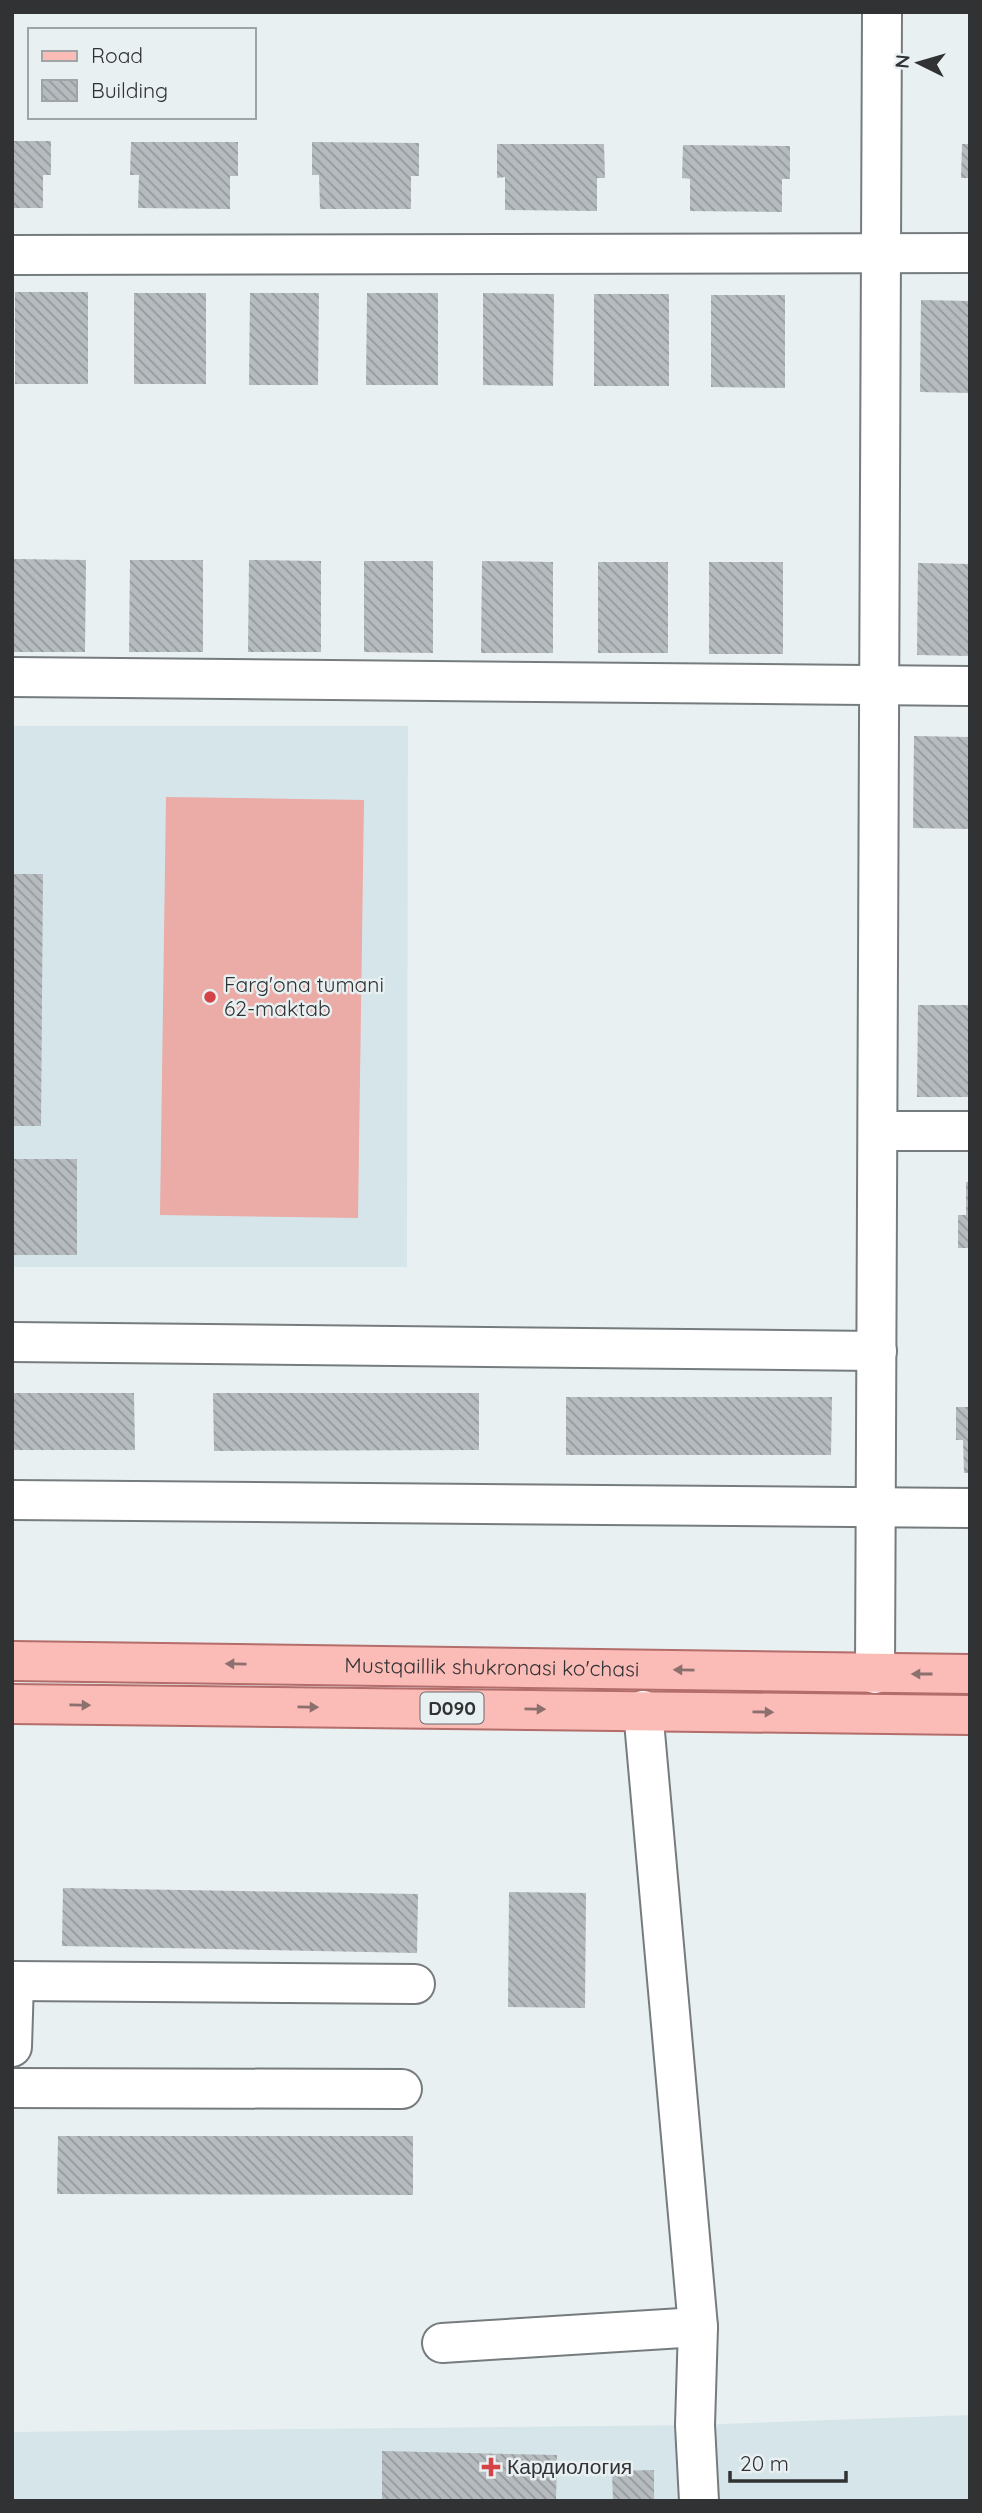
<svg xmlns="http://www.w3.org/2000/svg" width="982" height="2513" font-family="Quicksand,sans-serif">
<defs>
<pattern id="building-back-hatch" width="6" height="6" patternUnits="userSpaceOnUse" patternTransform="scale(1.75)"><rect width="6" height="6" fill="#b5bbbe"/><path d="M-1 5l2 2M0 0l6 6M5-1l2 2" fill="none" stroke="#94999b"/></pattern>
</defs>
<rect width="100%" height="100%" fill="#e9f0f2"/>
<g fill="#d5e5ea">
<polygon points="12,726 408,726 407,1267 12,1267"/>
<polygon points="970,2415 970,2501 12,2501 12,2432 695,2425"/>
</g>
<polygon fill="#ebaba6" points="166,797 364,800 358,1218 160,1215"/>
<g fill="url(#building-back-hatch)">
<polygon points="12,141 51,141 51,175 43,175 43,208 12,208"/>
<polygon points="131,142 238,142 238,176 230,176 230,209 138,208 139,175 130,175"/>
<polygon points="312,142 419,143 419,176 411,176 411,209 320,209 319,175 312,175"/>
<polygon points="497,144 604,144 605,178 597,178 597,211 505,210 505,177 497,178"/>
<polygon points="962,144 970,144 970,178 961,178"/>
<polygon points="683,145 790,146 790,179 782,179 782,212 690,211 690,179 682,178"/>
<rect x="15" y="292" width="73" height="92"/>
<rect x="134" y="293" width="72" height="91"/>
<polygon points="250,293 319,293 318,385 249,385"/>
<polygon points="367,293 438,293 438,385 366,385"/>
<polygon points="483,293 554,294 553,386 483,385"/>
<rect x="594" y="294" width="75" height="92"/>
<polygon points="711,295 785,295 785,388 711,387"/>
<polygon points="921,300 970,301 970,393 920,392"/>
<polygon points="14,559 86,560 85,652 13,652"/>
<polygon points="130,560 203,560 203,652 129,652"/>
<polygon points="249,560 321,561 321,652 248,652"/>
<polygon points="364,561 433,561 433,653 364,652"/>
<polygon points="482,561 553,562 553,653 481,653"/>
<rect x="598" y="562" width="70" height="91"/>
<rect x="709" y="562" width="74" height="92"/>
<polygon points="918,563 970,564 970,656 917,655"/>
<polygon points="914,736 970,737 970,829 913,828"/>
<polygon points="12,874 43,874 41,1126 12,1126"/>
<polygon points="918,1005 970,1005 970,1097 917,1097"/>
<rect x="12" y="1159" width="65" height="96"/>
<polygon points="966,1182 970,1182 970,1248 958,1248 958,1215 966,1215"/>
<polygon points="12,1393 134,1393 135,1450 12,1450"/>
<polygon points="213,1393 479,1393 479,1450 214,1451"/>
<polygon points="566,1397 832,1397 831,1455 566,1455"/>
<polygon points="956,1407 970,1407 970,1473 964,1473 963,1440 956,1440"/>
<polygon points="63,1888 418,1894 417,1953 62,1946"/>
<polygon points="509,1892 586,1893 585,2008 508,2007"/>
<polygon points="58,2136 413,2136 413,2195 57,2194"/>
<polygon points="382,2451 557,2455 556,2501 382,2501"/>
<polygon points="654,2470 654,2501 613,2501 612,2471"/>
</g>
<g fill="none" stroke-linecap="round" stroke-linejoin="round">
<g stroke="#767c7e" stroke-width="42">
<g id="minor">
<polyline points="12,255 970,253"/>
<polyline points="12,677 970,686"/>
<polyline points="878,1131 970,1131"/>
<polyline points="12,1342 877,1351"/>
<polyline points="12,1500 970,1508"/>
<polyline points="875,1674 882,12"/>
<polyline points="643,1710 698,2327 695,2425 699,2501"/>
<polyline points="12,1981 415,1984"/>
<polyline points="12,2047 14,1981"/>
<polyline points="12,2088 402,2089"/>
<polyline points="442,2343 698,2327"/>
</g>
</g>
<g stroke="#b36d6a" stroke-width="42">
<g id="major">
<path id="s1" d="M 12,1661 L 970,1674"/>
<polyline points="12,1704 970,1715"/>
</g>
</g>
<use href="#minor" stroke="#fff" stroke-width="38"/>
<use href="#major" stroke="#fbbbb7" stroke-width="38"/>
</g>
<defs><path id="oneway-solid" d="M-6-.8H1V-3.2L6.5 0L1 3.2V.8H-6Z" transform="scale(1.75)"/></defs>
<g fill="#8b706e">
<use href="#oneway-solid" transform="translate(236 1664) rotate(-179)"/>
<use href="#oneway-solid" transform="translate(684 1670) rotate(-179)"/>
<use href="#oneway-solid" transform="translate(922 1674) rotate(180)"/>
<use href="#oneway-solid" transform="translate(80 1705) rotate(1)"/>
<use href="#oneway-solid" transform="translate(308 1707) rotate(1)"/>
<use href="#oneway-solid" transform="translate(535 1709) rotate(1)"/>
<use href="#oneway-solid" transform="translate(763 1712) rotate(1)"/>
</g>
<g fill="#d44447" stroke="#e9f0f2" stroke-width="2.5">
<circle cx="210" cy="997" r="7"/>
<path d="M487.5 2456.5h7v7h7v7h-7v7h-7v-7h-7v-7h7z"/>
</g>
<g text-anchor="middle" stroke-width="5" stroke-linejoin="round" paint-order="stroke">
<rect fill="#e9f0f2" stroke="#686b6c" stroke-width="2" x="420.5" y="1692.5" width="63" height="31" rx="5"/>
<g font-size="19" font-weight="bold" fill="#303233">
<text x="452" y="1715">D090</text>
</g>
<g font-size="21" fill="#303233" stroke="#e9f0f2" text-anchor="start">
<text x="224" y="992">Farg'ona tumani<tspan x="224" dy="24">62-maktab</tspan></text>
<text x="507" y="2474">Кардиология</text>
</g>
<g font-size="21" fill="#303233" stroke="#e9f0f2">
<text dy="7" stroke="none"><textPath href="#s1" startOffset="480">Mustqaillik shukronasi ko'chasi</textPath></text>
</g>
</g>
<rect width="982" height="2513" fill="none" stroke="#303233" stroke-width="28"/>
<rect x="28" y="28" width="228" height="91" fill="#e9f0f2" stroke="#9fa4a6" stroke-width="2"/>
<rect x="42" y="51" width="35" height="10" fill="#fbbbb7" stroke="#9fa4a6" stroke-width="2"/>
<text x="91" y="63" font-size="21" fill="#303233">Road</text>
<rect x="42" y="80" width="35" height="21" fill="url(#building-back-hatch)" stroke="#9fa4a6" stroke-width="2"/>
<text x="91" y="98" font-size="21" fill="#303233">Building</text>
<g transform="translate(919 63) rotate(275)" stroke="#e9f0f2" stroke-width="5" paint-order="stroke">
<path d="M0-5L12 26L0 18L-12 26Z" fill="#303233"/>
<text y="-10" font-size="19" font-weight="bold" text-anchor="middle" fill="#303233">N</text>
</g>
<path d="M730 2471v10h116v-10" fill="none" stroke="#303233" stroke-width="3.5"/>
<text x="740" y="2471" font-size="21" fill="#303233" stroke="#e9f0f2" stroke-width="5" paint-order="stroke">20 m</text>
</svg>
